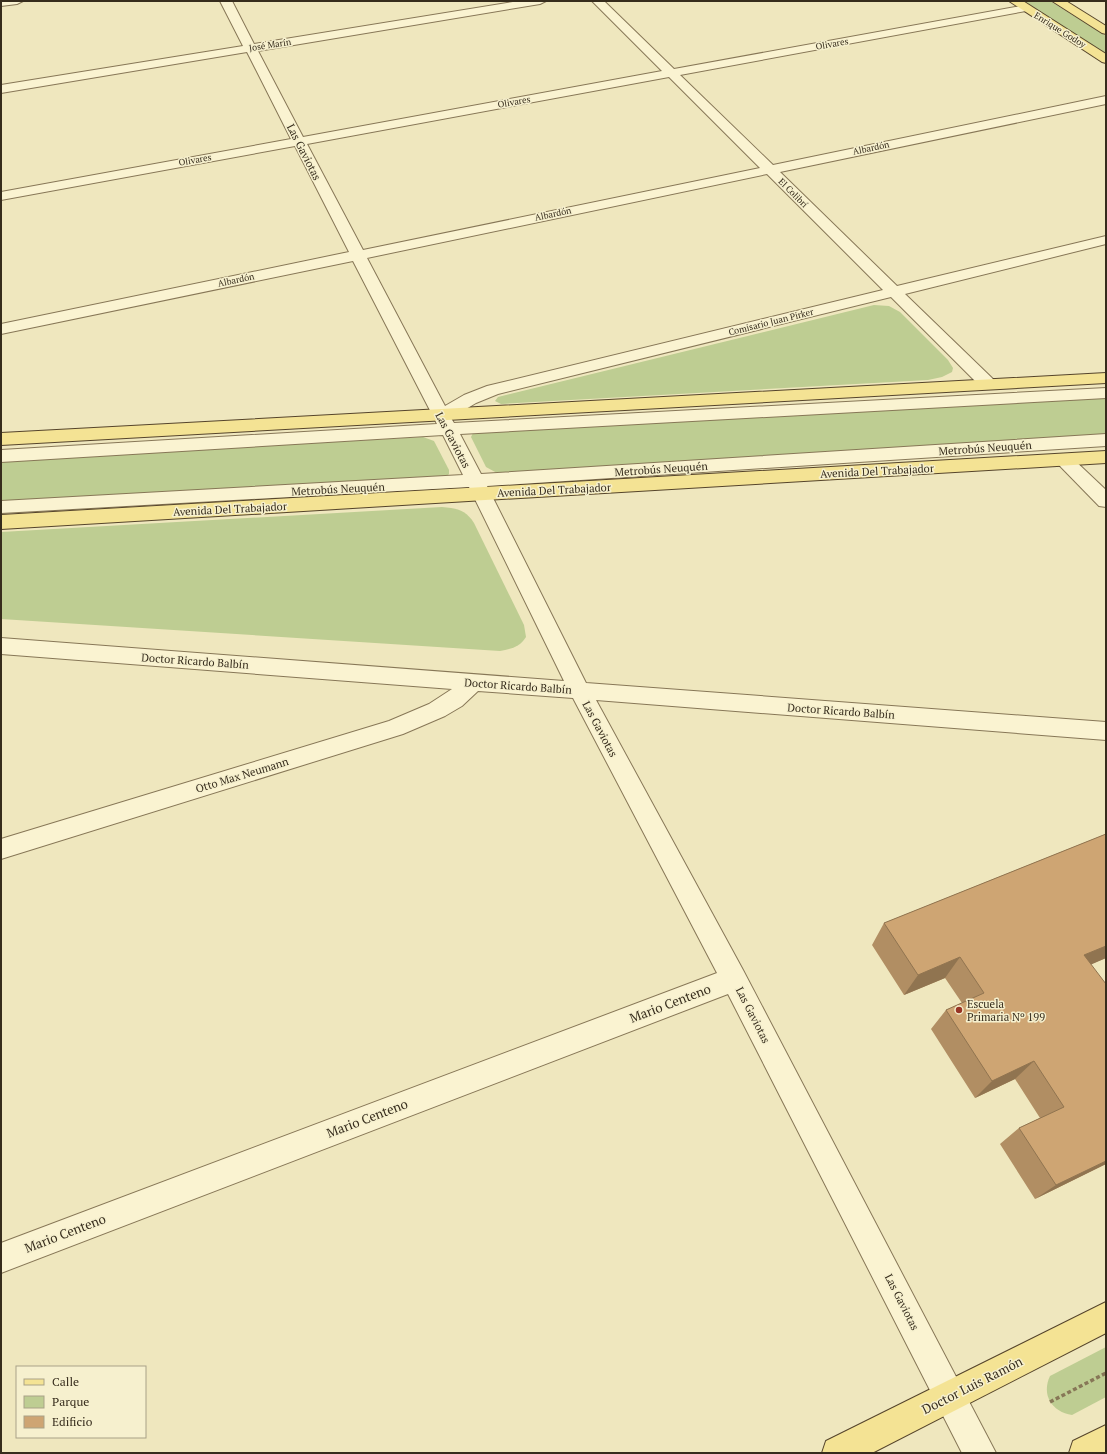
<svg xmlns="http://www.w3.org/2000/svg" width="1107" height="1454" font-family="'PT Serif',serif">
<rect width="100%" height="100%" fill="#efe7be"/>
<g fill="#becd92">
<polygon points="1023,1 1050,1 1106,36 1106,54"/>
<polygon points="874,305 889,306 900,312 948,360 953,368 952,372 942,377 928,380 501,404 495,401 498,397"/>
<polygon points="1106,397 1106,434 506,474 497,473 486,467 471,437 473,433"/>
<polygon points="423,437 434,441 449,470 449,474 447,476 1,502 1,461"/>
<path d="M 442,507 C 456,508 466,510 474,523 L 524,625 L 526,637 C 520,647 511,649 500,651 L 1,619 L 1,532 Z"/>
<path d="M 1106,1347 L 1106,1397 L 1072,1415 C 1052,1412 1041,1395 1050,1376 Z"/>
</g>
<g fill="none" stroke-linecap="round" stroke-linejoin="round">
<g stroke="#877757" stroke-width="2">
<g id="minor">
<polygon points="1,1 23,1 17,4 1,6"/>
<path d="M 220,1 L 232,1 L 254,44 L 519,1 L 546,1 L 540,4 L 258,51 L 303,137 L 662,71 L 592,1 L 604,1 L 674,69 L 1026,5 L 1030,6 L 1032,8 L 1030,10 L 1026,11 L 680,75 L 773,165 L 1106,96 L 1106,104 L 780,172 L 897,286 L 1106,236 L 1106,244 L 905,294 L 994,380 L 996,384 L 994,388 L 988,389 L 982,388 L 891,297 L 498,394 L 476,403 L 451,418 L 454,423 L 1106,388 L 1106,398 L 460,434 L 481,474 L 1106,434 L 1106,446 L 487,486 L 586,683 L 1106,722 L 1106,740 L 596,700 L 743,970 L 996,1453 L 962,1453 L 728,994 L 1,1273 L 1,1243 L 717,973 L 573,698 L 478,691 L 462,706 L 445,716 L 403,734 L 1,859 L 1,839 L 389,721 L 429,704 L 452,689 L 1,654 L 1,638 L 564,681 L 469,487 L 1,513 L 1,501 L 463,475 L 443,435 L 1,462 L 1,450 L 437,424 L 353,261 L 1,334 L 1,324 L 349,252 L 295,146 L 1,200 L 1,192 L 291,139 L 247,52 L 1,93 L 1,85 L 243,46 ZM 669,77 L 760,168 L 363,250 L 307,144 ZM 767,174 L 883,290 L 487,386 L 464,395 L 445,406 L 367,258 Z"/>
<polygon points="1064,454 1070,456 1106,490 1106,507 1099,506 1058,464 1055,460 1058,456"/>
</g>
</g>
<g stroke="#55442b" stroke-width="2">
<g id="major">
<polygon points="1009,1 1023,1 1106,54 1106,63 1102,62"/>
<polygon points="1052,1 1066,1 1106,26 1106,34 1102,33"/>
<polygon points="1106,373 1106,383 1,445 1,433"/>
<polygon points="1106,451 1106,463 1,529 1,515"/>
<polygon points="1106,1302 1106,1333 872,1453 822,1453 826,1441"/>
<polygon points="1106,1425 1106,1453 1069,1453 1073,1441"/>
</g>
</g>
<polyline stroke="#877757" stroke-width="3.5" stroke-dasharray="4 2.5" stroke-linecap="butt" points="1050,1402 1106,1373"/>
<use href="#minor" fill="#faf3d1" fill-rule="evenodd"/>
<use href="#major" fill="#f4e394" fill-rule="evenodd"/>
</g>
<polygon fill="#b18e63" points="1106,834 1106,958 1091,964 1106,1164 1035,1199 1000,1144 1019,1128 1040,1118 1015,1079 975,1098 931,1029 946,1010 962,1003 945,978 904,995 872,945 884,923"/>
<g fill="#907450">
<polygon points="1106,946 1106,958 1065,976 1084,955"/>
<polygon points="960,957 945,978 904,995 918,975"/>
<polygon points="1034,1061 1015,1079 975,1098 992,1081"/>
<polygon points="1106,1161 1106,1164 1035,1199 1056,1185"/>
</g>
<polygon fill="#cea573" stroke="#907450" points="1106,834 1106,946 1084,955 1106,984 1106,1161 1056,1185 1019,1128 1064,1107 1034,1061 992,1081 946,1010 984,993 960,957 918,975 884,923"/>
<circle fill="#983425" stroke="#f6f0ce" stroke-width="1.5" cx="959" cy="1010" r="4"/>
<g text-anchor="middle" stroke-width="3" stroke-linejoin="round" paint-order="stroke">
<g font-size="9" fill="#362c1c" stroke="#f6f0ce">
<text transform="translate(1060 30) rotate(32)" y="3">Enrique Godoy</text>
<text transform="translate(832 44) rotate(-10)" y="3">Olivares</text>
<text transform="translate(270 45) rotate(-9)" y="3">José Marín</text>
<text transform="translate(514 102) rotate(-10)" y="3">Olivares</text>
<text transform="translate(871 148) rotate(-12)" y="3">Albardón</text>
<text transform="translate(195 160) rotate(-10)" y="3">Olivares</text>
<text transform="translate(793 193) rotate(45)" y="3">El Colibrí</text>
<text transform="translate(553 214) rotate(-12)" y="3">Albardón</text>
<text transform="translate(236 280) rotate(-12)" y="3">Albardón</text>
<text transform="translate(771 322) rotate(-14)" y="3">Comisario Juan Pirker</text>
</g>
<g font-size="11" fill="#362c1c" stroke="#f6f0ce">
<text transform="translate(304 152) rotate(63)" y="4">Las Gaviotas</text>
<text transform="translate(453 440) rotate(62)" y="4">Las Gaviotas</text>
<text transform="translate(985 448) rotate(-4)" y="4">Metrobús Neuquén</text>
<text transform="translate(661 469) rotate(-4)" y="4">Metrobús Neuquén</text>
<text transform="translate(877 471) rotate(-3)" y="4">Avenida Del Trabajador</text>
<text transform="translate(338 489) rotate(-3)" y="4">Metrobús Neuquén</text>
<text transform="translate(554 490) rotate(-3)" y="4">Avenida Del Trabajador</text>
<text transform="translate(230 509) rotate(-3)" y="4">Avenida Del Trabajador</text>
<text transform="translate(195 661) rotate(4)" y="4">Doctor Ricardo Balbín</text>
<text transform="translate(518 686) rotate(4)" y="4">Doctor Ricardo Balbín</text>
<text transform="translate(841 711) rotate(4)" y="4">Doctor Ricardo Balbín</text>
<text transform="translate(600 729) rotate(62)" y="4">Las Gaviotas</text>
<text transform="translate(242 775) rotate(-17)" y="4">Otto Max Neumann</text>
<text transform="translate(753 1015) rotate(63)" y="4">Las Gaviotas</text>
<text transform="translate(902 1302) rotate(63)" y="4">Las Gaviotas</text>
</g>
<g font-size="11" fill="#362c1c" stroke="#f6f0ce" text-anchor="start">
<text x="967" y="1008">Escuela<tspan x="967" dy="13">Primaria Nº 199</tspan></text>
</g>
<g font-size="13" fill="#362c1c" stroke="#f6f0ce">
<text transform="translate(670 1003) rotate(-21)" y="5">Mario Centeno</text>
<text transform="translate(367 1118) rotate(-21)" y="5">Mario Centeno</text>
<text transform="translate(65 1233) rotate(-21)" y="5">Mario Centeno</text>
<text transform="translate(972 1385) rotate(-27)" y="5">Doctor Luis Ramón</text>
</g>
</g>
<rect width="1107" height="1454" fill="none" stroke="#362c1c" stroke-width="4"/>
<rect x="16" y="1366" width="130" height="72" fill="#f6f0ce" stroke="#a9a287"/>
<rect x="24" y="1379" width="20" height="6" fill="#f4e394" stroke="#a9a287"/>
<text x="52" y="1386" font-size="12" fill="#362c1c">Calle</text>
<rect x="24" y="1396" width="20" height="12" fill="#becd92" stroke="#a9a287"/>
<text x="52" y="1406" font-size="12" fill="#362c1c">Parque</text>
<rect x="24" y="1416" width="20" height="12" fill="#cea573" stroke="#a9a287"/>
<text x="52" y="1426" font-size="12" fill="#362c1c">Edificio</text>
</svg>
